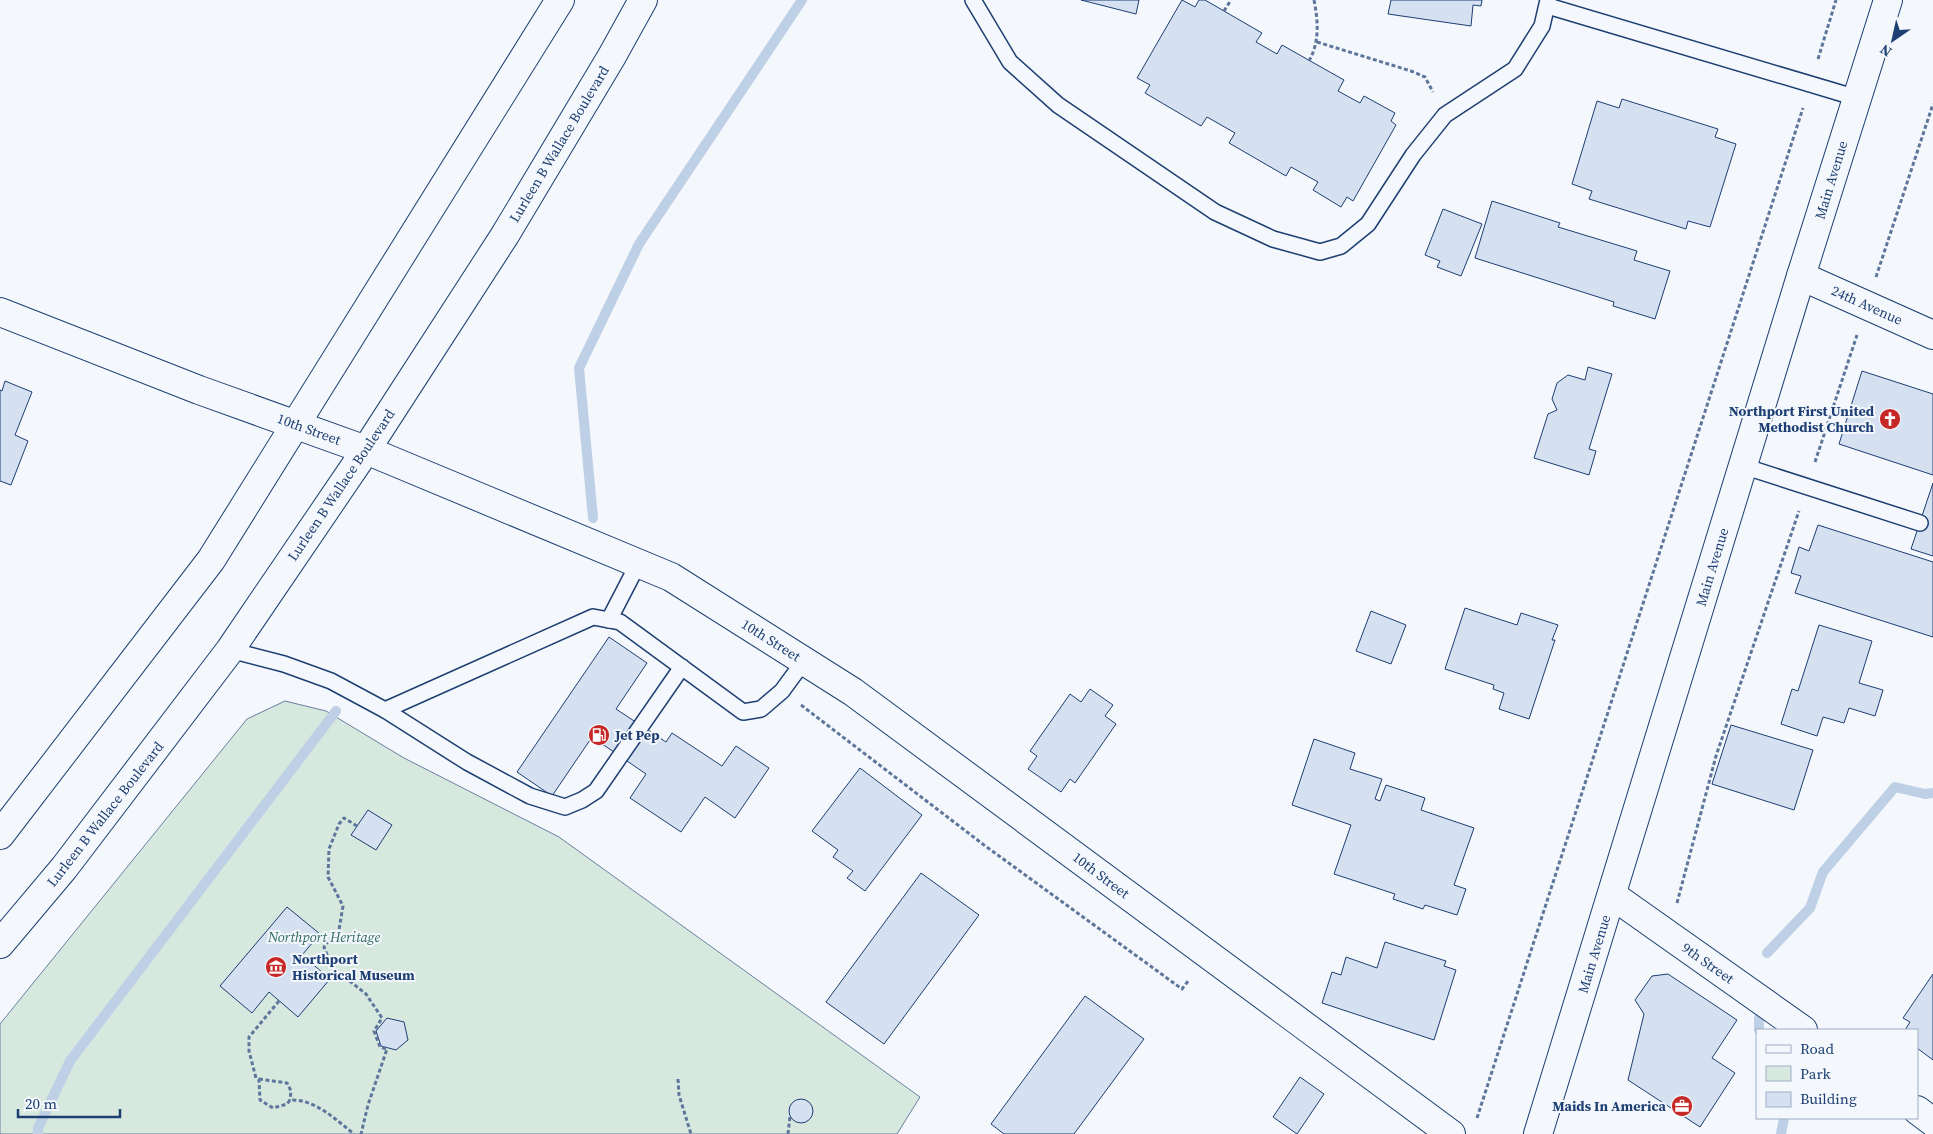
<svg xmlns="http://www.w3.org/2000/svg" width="1933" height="1134" font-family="'Source Serif 4',serif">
<rect width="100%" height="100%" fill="#f4f7fb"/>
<polygon fill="#d7e8df" stroke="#687fa3" points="285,701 326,711 404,758 559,837 920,1097 897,1134 0,1134 0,1024 247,719"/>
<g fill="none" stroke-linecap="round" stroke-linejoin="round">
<g stroke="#bed0e5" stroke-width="10">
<polyline points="593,518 579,368 639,244 802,0"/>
<polyline points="1767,953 1810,908 1823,872 1895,787 1925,794 1933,793"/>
<polyline points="1759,1018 1759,1030"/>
<polyline points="38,1134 38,1128 70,1061 336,711"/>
<polyline points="1781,1134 1784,1118"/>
</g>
</g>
<g fill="#d5e0f0" stroke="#1d3f73">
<polygon points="1081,0 1139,0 1136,14"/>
<polygon points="1182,0 1195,7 1199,0 1205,0 1262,33 1256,42 1277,54 1282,45 1344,80 1338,91 1360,103 1364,96 1395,113 1391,121 1396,125 1353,201 1347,197 1341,207 1313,190 1318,182 1291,167 1286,176 1229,143 1235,133 1207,117 1201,126 1145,93 1150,85 1137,78"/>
<polygon points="1391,0 1482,0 1481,6 1473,5 1471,26 1388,14"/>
<polygon points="1622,99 1718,129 1715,137 1736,144 1710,227 1688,221 1686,229 1589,199 1592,191 1572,184 1597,101 1619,108"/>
<polygon points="1492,201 1560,223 1558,227 1637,251 1634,260 1670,271 1655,319 1613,306 1614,302 1475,258"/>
<polygon points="1443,209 1482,224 1461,276 1437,267 1440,261 1425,255"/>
<polygon points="1588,367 1612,374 1589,449 1596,451 1589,475 1534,458 1548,414 1557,410 1552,399 1557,383 1568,375 1585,380"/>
<polygon points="1862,371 1933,394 1933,475 1839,444"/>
<polygon points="5,381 32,392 15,435 28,441 11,485 0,481 0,390 2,391"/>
<polygon points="1933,483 1933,556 1911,549"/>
<polygon points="1818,525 1933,562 1933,637 1795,593 1801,576 1791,573 1799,547 1809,551"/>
<polygon points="1465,608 1517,625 1521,613 1558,625 1552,640 1555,640 1529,719 1499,709 1504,693 1493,689 1494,685 1445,669"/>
<polygon points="1371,611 1406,625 1391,664 1356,651"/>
<polygon points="1819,625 1872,641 1859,683 1883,690 1875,716 1849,708 1844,723 1823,717 1817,736 1781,724 1792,689 1798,691"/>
<polygon points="609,637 647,663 616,709 666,742 672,733 722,766 736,746 769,768 735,818 705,797 681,832 630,798 646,774 592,737 552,796 517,772"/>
<polygon points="1090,689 1113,705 1105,716 1116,724 1075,783 1070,779 1061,792 1028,769 1037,756 1030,751 1070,694 1081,702"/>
<polygon points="1731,725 1813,750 1794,810 1712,784"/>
<polygon points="1314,739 1355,753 1350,769 1382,779 1375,799 1380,801 1386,785 1425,798 1421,810 1474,828 1454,885 1466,889 1457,915 1425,905 1423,909 1393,899 1395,894 1334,874 1351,825 1292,805"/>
<polygon points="860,768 922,815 865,891 847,878 853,871 833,857 838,850 812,831"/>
<polygon points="368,810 392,825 376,850 351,835"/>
<polygon points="921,873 979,915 884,1044 826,1002"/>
<polygon points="287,907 320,934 302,955 330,979 298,1017 269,992 252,1013 220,986"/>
<polygon points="1385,942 1446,961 1444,966 1456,970 1434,1040 1322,1003 1332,972 1341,975 1346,957 1377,968"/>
<polygon points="1668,974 1737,1020 1712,1058 1735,1073 1700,1127 1628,1080 1644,1014 1635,1000 1652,976"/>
<polygon points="1933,974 1933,1060 1917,1048 1917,1030 1905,1030 1910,1022 1903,1018"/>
<polygon points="1085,996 1144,1039 1074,1134 1004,1134 991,1124"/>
<polygon points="387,1018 404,1022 408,1040 396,1050 381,1046 376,1031"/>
<polygon points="1300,1077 1324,1094 1297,1134 1273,1117"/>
<circle cx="801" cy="1111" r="12"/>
</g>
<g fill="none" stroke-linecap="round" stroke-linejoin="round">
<g stroke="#1d3f73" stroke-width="18">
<g id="service">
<polyline points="973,0 1010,62 1058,105 1215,212 1273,239 1320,252 1341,246 1368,224 1413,155 1445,115 1515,69 1542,26 1548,0"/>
<polyline points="1548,6 1857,98"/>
<polyline points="1743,466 1920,523"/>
<polyline points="609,620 638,564"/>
<polyline points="230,650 284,664 331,681 385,710"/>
<polyline points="682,667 596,791 582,800 565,807 530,796 467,762 385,710 593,617 620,622 743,712 761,709 782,691 804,661"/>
</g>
</g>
<g stroke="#1d3f73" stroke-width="30">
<g id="minor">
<polyline points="1801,276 1933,335"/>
<polyline points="0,312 199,390 366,450 671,577 853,692 1451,1134"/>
<polyline points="1612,895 1803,1030"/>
<polyline points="1917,1110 1933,1122"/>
</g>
</g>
<g stroke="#1d3f73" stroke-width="30">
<polyline id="secondary" points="1538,1134 1801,276 1888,0"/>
</g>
<g stroke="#1d3f73" stroke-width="30">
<g id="trunk">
<polyline points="0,835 211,560 560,0"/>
<polyline points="0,944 64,868 230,650 366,450 505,235 612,56 643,0"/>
</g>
</g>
<g stroke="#5e769c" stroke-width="3" stroke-dasharray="4 2.5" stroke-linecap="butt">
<polyline points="1224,11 1231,0"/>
<polyline points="1317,42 1411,71 1425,77 1433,92"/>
<polyline points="1818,59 1836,0"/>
<path d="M 1309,61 C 1320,41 1318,21 1314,0"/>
<polyline points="1876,277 1933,104"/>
<polyline points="1815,462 1857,335"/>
<polyline points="801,705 984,845 1182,989 1189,980"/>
<polyline points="357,826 344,818 339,824 329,849 328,877 343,906 339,930 324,947 332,967 366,994 382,1018 374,1031 380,1047 387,1049 368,1105 361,1134"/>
<polyline points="1677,903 1716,756 1799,511"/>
<path d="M 279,1001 L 249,1037 L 249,1051 L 256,1078 L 259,1080 L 260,1100 L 273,1108 L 287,1104 L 290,1100 C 315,1099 335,1119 354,1134"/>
<polyline points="259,1079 287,1083 291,1091 290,1100"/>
<polyline points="678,1079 679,1095 691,1134"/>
<polyline points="1477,1118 1803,108"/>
<polyline points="788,1134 790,1116"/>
</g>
<use href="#service" stroke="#f4f7fb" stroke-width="15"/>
<use href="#minor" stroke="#f4f7fb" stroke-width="28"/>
<use href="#secondary" stroke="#f4f7fb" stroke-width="28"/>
<use href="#trunk" stroke="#f4f7fb" stroke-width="28"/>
</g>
<defs>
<g id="church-disc" transform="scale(1.125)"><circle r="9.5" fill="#c62828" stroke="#f4f7fb"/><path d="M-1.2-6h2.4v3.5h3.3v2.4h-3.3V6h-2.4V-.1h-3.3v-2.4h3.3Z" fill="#fff"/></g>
<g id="fuel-disc" transform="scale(1.125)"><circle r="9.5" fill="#c62828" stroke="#f4f7fb"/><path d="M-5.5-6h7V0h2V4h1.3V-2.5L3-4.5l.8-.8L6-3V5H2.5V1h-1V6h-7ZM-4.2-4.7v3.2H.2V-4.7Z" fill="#fff"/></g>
<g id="museum-disc" transform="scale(1.125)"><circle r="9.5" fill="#c62828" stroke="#f4f7fb"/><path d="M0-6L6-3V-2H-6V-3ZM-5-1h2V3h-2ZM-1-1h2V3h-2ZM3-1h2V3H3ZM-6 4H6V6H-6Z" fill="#fff"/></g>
<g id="office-disc" transform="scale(1.125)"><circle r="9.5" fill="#c62828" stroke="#f4f7fb"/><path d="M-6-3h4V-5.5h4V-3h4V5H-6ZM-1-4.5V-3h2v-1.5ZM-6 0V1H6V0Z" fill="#fff"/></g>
</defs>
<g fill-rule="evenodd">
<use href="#church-disc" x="1890" y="419"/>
<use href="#fuel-disc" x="599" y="735"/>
<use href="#museum-disc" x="276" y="967"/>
<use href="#office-disc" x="1682" y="1106"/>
</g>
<g text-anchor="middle" stroke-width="4" stroke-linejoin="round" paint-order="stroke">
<g font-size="14" fill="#1d3f73" stroke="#f4f7fb">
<text transform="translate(559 144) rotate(-59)" y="5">Lurleen B Wallace Boulevard</text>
<text transform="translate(1831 180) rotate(-73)" y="5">Main Avenue</text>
<text transform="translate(1867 305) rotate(24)" y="5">24th Avenue</text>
<text transform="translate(309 429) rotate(20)" y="5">10th Street</text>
<text transform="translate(341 485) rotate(-56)" y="5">Lurleen B Wallace Boulevard</text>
<text transform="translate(1712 567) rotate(-73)" y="5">Main Avenue</text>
<text transform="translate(771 640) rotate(32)" y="5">10th Street</text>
<text transform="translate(105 814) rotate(-52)" y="5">Lurleen B Wallace Boulevard</text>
<text transform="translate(1101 875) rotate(37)" y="5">10th Street</text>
<text transform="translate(1594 954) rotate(-73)" y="5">Main Avenue</text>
<text transform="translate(1708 963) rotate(35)" y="5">9th Street</text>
</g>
<g font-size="14" font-weight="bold" fill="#1d3f73" stroke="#f4f7fb" text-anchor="end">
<text x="1874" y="416">Northport First United<tspan x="1874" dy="16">Methodist Church</tspan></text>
<text x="615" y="740" text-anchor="start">Jet Pep</text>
<text x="292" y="964" text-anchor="start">Northport<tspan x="292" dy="16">Historical Museum</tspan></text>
<text x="1666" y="1111">Maids In America</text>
</g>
<g font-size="14" font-style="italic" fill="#2c6c60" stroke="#f4f7fb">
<text x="324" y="942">Northport Heritage</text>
</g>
</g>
<rect x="1756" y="1029" width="162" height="90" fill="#f4f7fb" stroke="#9eadc5"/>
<rect x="1766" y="1045" width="25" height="8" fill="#f4f7fb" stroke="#9eadc5"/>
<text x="1800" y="1054" font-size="15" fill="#1d3f73">Road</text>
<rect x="1766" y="1066" width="25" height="15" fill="#d7e8df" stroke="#9eadc5"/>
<text x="1800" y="1079" font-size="15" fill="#1d3f73">Park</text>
<rect x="1766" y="1092" width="25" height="15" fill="#d5e0f0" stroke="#9eadc5"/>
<text x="1800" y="1104" font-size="15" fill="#1d3f73">Building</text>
<g transform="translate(1893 40) rotate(214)" stroke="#f4f7fb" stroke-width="4" paint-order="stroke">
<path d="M0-4L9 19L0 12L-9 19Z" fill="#1d3f73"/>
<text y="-8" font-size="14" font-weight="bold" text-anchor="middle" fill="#1d3f73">N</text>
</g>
<path d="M18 1109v8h102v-8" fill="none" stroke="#1d3f73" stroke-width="2.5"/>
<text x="25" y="1109" font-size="15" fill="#1d3f73" stroke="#f4f7fb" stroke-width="4" paint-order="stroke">20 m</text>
</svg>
